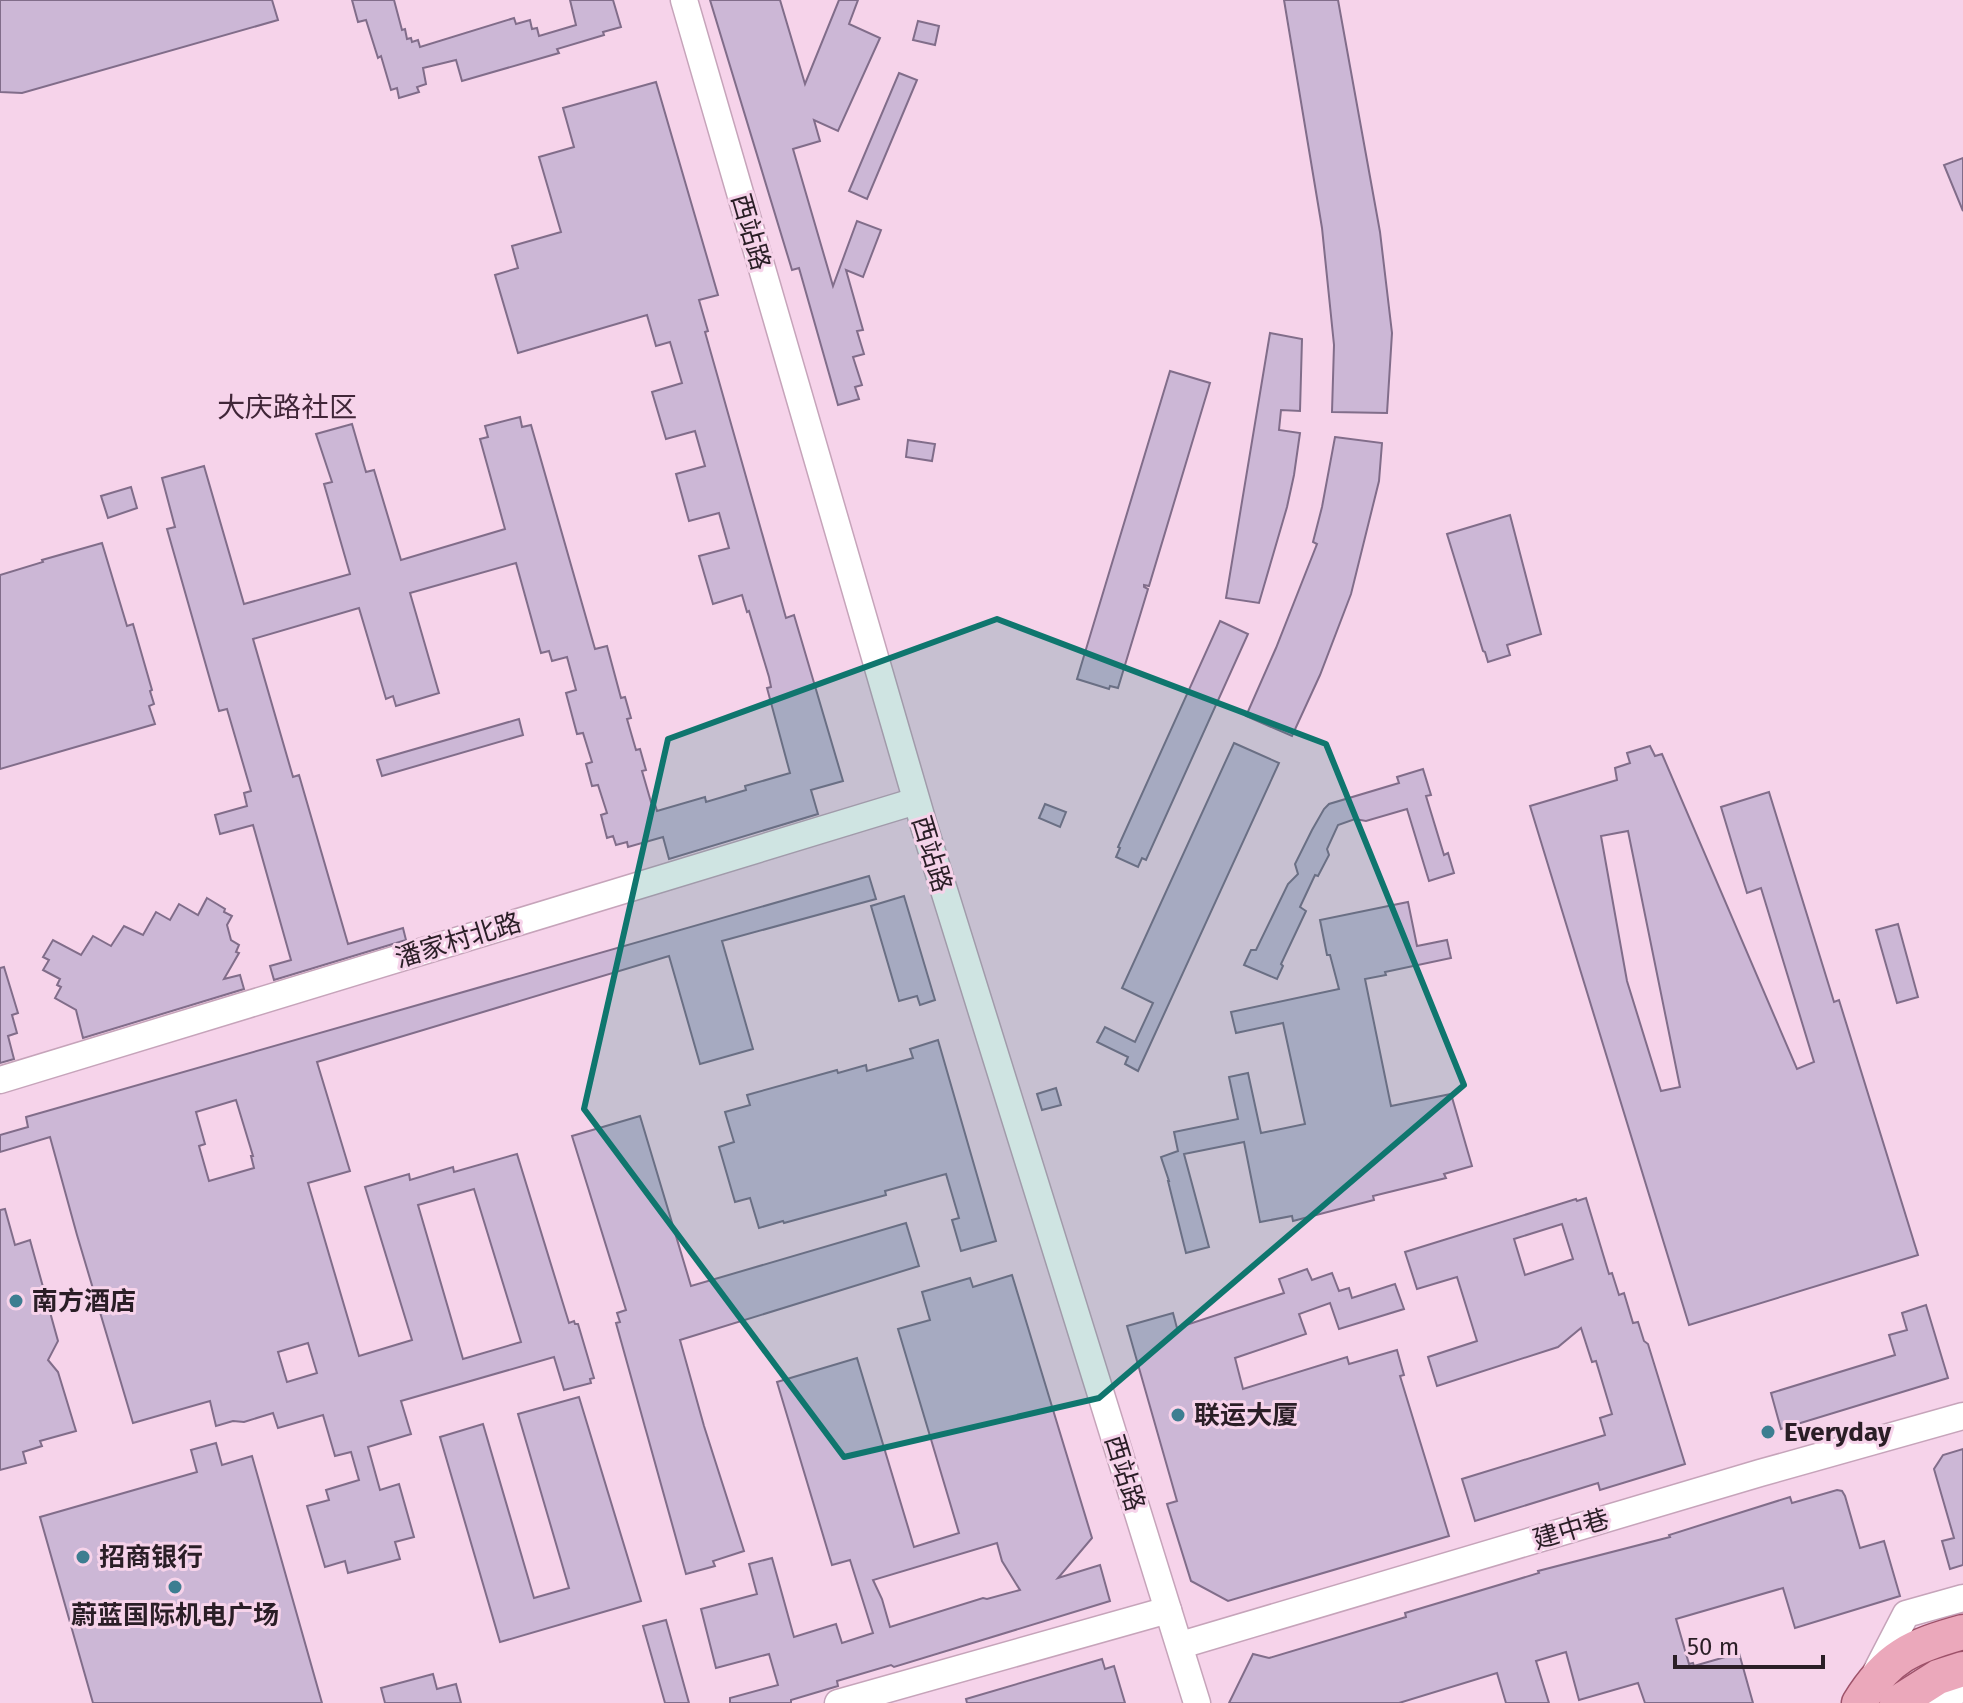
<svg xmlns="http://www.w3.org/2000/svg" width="1963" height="1703" font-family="'Fira Sans','Noto Sans SC',sans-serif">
<rect width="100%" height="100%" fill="#f6d3ea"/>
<g fill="#ccb7d6" stroke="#816d8a" stroke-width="2" fill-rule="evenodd">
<polygon points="0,0 272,0 278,20 22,93 0,92"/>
<polygon points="352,0 394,0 402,30 405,29 407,39 411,38 412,42 418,40 420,47 514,18 516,24 530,20 532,29 537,28 539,36 576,25 570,0 613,0 621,27 603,32 604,35 557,49 559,53 462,81 456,60 423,68 426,84 417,87 419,92 399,98 397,88 391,90 381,56 378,58 366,20 358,22"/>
<polygon points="710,0 780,0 805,84 839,0 858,0 849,24 880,38 838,131 814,120 820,141 793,149 833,286 857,221 881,230 863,277 846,270 863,330 857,331 864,354 853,357 862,385 855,387 859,399 838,405 799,268 792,270"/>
<polygon points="1284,0 1338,0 1380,232 1392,333 1387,413 1332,412 1334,345 1322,228"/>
<polygon points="918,21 939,26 935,45 913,40"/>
<polygon points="899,73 917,80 867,199 849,191"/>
<polygon points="656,82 718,295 699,300 708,331 705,332 786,618 794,615 843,781 811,790 818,814 669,859 663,837 628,847 627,842 616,845 613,836 607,838 601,815 607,813 598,785 592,786 586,764 592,762 583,733 577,734 566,693 576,690 567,657 552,661 549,651 541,653 516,563 410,593 439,693 396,706 393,696 386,699 359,608 253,639 293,777 299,775 348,944 403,928 406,940 274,980 270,966 291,960 253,825 220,834 215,815 247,806 244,793 251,791 227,709 219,711 167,529 175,527 162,478 204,466 244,604 350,574 324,484 332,482 316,434 352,424 366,472 374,470 401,560 505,529 480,439 488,437 485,426 520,417 522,427 531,425 595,649 607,646 621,698 625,697 631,718 627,719 636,750 640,749 646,770 642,771 651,802 654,801 657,811 705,797 706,802 746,790 745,786 790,773 767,688 771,687 769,677 749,611 747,612 742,595 713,604 699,556 729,548 719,513 689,521 676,474 705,466 695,431 666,439 652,392 682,383 670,342 656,346 647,315 518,353 495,275 518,268 512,246 561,232 539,157 574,147 563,108"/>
<polygon points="1963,158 1963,211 1944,165"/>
<polygon points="1270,333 1302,339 1300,411 1281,410 1279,430 1300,433 1294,475 1287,507 1259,603 1226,598"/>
<polygon points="1170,371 1210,383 1149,586 1144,585 1144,587 1148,589 1118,688 1110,686 1109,689 1077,679"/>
<polygon points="1335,437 1382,443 1379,481 1351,594 1320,675 1292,736 1246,716 1276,648 1317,544 1313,542 1322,507"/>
<polygon points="908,440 935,444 932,461 906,457"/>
<polygon points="131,487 137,508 108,518 101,496"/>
<polygon points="1510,515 1541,634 1507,645 1510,655 1488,662 1485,652 1483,651 1447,534"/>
<polygon points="102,543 127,626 133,624 152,690 150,691 154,704 149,706 155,724 0,769 0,575 43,562 42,560"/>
<polygon points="1220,621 1248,634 1146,860 1142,858 1138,867 1116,857 1120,848 1118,847"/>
<polygon points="519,719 523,735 382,776 377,760"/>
<polygon points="1234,743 1279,763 1138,1071 1125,1064 1128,1057 1097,1042 1105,1027 1135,1042 1153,1003 1122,988"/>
<path d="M 1650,746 L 1655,756 L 1662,754 L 1797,1069 L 1814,1062 L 1761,888 L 1747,893 L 1721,807 L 1769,792 L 1834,1002 L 1839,1000 L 1918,1255 L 1689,1325 L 1530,806 L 1617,780 L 1615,768 L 1630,763 L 1627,753 ZM 1628,831 L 1680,1087 L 1661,1091 L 1627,981 L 1601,836 Z"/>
<polygon points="1423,769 1431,795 1426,796 1444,855 1448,853 1454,873 1429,881 1407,809 1366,821 1355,819 1338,825 1327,849 1329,855 1318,876 1315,875 1300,907 1306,911 1281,964 1283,966 1277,979 1244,965 1251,950 1256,950 1288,884 1298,874 1295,864 1312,830 1324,809 1329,804 1399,783 1397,777"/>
<polygon points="1045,804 1066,812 1060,827 1039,818"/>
<path d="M 869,876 L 876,899 L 722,941 L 753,1049 L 700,1064 L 669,956 L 317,1062 L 350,1171 L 308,1183 L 359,1356 L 412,1340 L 365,1187 L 409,1174 L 410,1180 L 453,1167 L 454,1172 L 517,1154 L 569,1323 L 574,1321 L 575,1324 L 578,1324 L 594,1378 L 590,1379 L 591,1383 L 564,1390 L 554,1357 L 401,1401 L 411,1434 L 368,1447 L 380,1490 L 399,1484 L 414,1537 L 395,1542 L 400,1559 L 348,1573 L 345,1561 L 325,1567 L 307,1506 L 329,1500 L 326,1490 L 359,1480 L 351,1452 L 335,1456 L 323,1415 L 278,1428 L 273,1413 L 244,1422 L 233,1421 L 216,1426 L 210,1401 L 133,1423 L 77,1235 L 50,1137 L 0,1152 L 0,1135 L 28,1127 L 26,1117 ZM 236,1100 L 253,1156 L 251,1156 L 254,1168 L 209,1181 L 199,1146 L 205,1144 L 196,1112 ZM 474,1189 L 521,1342 L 463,1359 L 418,1205 ZM 308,1343 L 317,1373 L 287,1382 L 278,1352 Z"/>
<polygon points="904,896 935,1000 920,1005 917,996 899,1001 871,906"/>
<polygon points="207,898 225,909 224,912 232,916 227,925 231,940 239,945 236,952 239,953 224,979 240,975 244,989 83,1038 76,1010 55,998 61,987 57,985 60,979 43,970 49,960 43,957 53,940 81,955 93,936 111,946 124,926 143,935 156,912 170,920 179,904 198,915"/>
<polygon points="1408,902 1417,946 1447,940 1451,958 1385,972 1386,975 1365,979 1391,1106 1451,1094 1472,1166 1444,1174 1446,1178 1373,1196 1374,1200 1293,1221 1292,1216 1260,1222 1244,1142 1184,1154 1209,1247 1186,1253 1168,1181 1169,1181 1161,1157 1178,1151 1174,1132 1238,1119 1229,1077 1248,1073 1261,1133 1305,1124 1283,1023 1236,1033 1231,1012 1339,989 1330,955 1327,955 1320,920"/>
<polygon points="1898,924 1918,997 1897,1003 1876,930"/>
<polygon points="4,967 18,1013 12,1015 17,1033 8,1036 14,1059 0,1063 0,968"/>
<polygon points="938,1040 996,1241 961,1251 952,1220 959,1218 946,1174 885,1191 886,1195 784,1223 783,1221 759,1228 750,1198 735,1202 719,1147 734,1142 725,1112 750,1105 747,1095 837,1070 838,1073 866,1065 867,1071 913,1058 910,1049"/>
<polygon points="1056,1088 1061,1105 1042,1110 1037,1094"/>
<polygon points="640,1116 691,1286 906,1223 919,1266 680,1340 704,1426 744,1551 713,1561 715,1566 686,1574 616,1323 620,1322 617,1313 626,1310 572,1136"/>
<path d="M 1586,1198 L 1609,1274 L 1612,1273 L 1619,1295 L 1624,1293 L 1633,1323 L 1638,1322 L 1644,1341 L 1648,1344 L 1685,1464 L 1600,1490 L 1598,1483 L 1475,1521 L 1462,1479 L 1605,1435 L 1600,1418 L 1612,1414 L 1596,1361 L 1592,1362 L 1581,1328 L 1558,1347 L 1437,1386 L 1428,1357 L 1477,1341 L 1457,1277 L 1417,1289 L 1405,1252 L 1576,1199 L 1577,1201 ZM 1562,1224 L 1573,1259 L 1525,1275 L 1514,1239 Z"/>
<polygon points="5,1209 15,1245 30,1240 58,1341 48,1360 58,1372 76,1431 40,1441 42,1446 23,1452 26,1463 0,1470 0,1210"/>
<polygon points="1307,1269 1312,1280 1332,1273 1339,1291 1349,1288 1352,1298 1395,1284 1404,1309 1339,1329 1330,1303 1299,1314 1306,1334 1235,1358 1243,1389 1347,1357 1349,1364 1397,1350 1404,1375 1400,1376 1449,1536 1228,1601 1191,1581 1167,1504 1177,1501 1127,1326 1173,1313 1177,1328 1284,1293 1279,1279"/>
<path d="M 1012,1275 L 1092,1538 L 1058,1578 L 1100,1565 L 1110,1601 L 894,1667 L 891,1665 L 837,1681 L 838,1686 L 791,1700 L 791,1703 L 730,1703 L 730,1698 L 778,1685 L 769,1654 L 716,1668 L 701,1609 L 757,1594 L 749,1564 L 772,1558 L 794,1637 L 836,1624 L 842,1643 L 873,1633 L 850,1560 L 832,1565 L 777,1382 L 857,1358 L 914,1547 L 959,1533 L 898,1329 L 930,1320 L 922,1292 L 970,1278 L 973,1287 ZM 997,1543 L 1002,1561 L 1020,1590 L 987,1599 L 983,1598 L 890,1627 L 882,1599 L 873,1580 Z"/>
<polygon points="1926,1305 1948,1378 1781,1429 1771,1393 1895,1355 1889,1335 1907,1330 1902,1313"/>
<polygon points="579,1397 641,1601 500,1642 440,1437 483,1424 534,1598 569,1588 518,1414"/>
<polygon points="216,1443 222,1465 252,1456 322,1703 93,1703 40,1517 197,1472 191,1450"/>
<polygon points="1963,1449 1963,1565 1950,1569 1942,1541 1954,1538 1934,1469 1943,1455"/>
<polygon points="1837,1490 1842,1491 1845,1496 1860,1548 1884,1541 1900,1596 1795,1628 1783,1588 1676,1619 1689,1664 1693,1663 1694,1666 1739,1653 1753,1703 1645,1703 1638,1683 1579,1700 1566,1652 1536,1661 1549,1703 1506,1703 1497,1673 1399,1703 1229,1703 1253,1654 1269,1658 1406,1617 1405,1613 1539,1573 1538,1571 1670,1537 1669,1535 1790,1497 1792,1503"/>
<polygon points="666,1620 689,1703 665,1703 643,1626"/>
<polygon points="1102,1659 1105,1669 1114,1666 1125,1703 967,1703 966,1699"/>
<polygon points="433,1674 437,1689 456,1684 461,1703 385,1703 381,1688"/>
</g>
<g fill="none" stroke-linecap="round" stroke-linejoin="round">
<g stroke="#c6a4ba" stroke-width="29">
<g id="minor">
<polyline points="684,0 924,826 1197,1703"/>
<polyline points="0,1080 916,801"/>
<polyline points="1181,1645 1760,1473 1963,1416"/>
<polyline points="1876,1672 1906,1614 1963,1598"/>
<polyline points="838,1703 1168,1610"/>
<polyline points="1932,1703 1947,1694 1963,1689"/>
</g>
</g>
<g stroke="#9e526a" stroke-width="37">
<g id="major">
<path d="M 1859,1703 C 1887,1657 1912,1646 1963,1632"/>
<polyline points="1897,1703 1938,1677 1963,1669"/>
</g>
</g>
<use href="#minor" stroke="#fff" stroke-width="26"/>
<use href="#major" stroke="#eba8bb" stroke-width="34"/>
</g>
<path fill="#0f766e" fill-opacity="0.2" stroke="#0f766e" stroke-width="6" stroke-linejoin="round" d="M 997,619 L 1326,744 L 1464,1085 L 1099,1398 L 844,1457 L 584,1109 L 668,739 Z"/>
<g fill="#3d7e91" stroke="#f6d3ea" stroke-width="3">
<circle cx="16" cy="1301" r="8"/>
<circle cx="1178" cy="1415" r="8"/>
<circle cx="1768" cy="1432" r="8"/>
<circle cx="83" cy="1557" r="8"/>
<circle cx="175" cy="1587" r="8"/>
</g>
<g text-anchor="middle" stroke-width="6" stroke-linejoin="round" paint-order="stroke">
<g font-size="26" fill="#2a1e26" stroke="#f6d3ea">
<text transform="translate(751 232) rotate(74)" y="9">西站路</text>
<text transform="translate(932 854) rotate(73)" y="9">西站路</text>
<text transform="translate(458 940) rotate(-17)" y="9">潘家村北路</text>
<text transform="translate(1125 1473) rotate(73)" y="9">西站路</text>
<text transform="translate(1571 1529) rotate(-17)" y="9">建中巷</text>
</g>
<g font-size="26" font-weight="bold" fill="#2a1e26" stroke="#f6d3ea" text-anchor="start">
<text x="32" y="1310">南方酒店</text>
<text x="1194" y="1424">联运大厦</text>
<text x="1784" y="1441">Everyday</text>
<text x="99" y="1566">招商银行</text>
<text x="175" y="1624" text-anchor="middle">蔚蓝国际机电广场</text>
</g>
<g font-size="28" fill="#402638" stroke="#f6d3ea">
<text x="287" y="417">大庆路社区</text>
</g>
</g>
<path d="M1675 1655v12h148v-12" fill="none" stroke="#2a1e26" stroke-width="4"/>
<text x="1687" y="1655" font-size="24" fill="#2a1e26" stroke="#f6d3ea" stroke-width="6" paint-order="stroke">50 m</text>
</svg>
